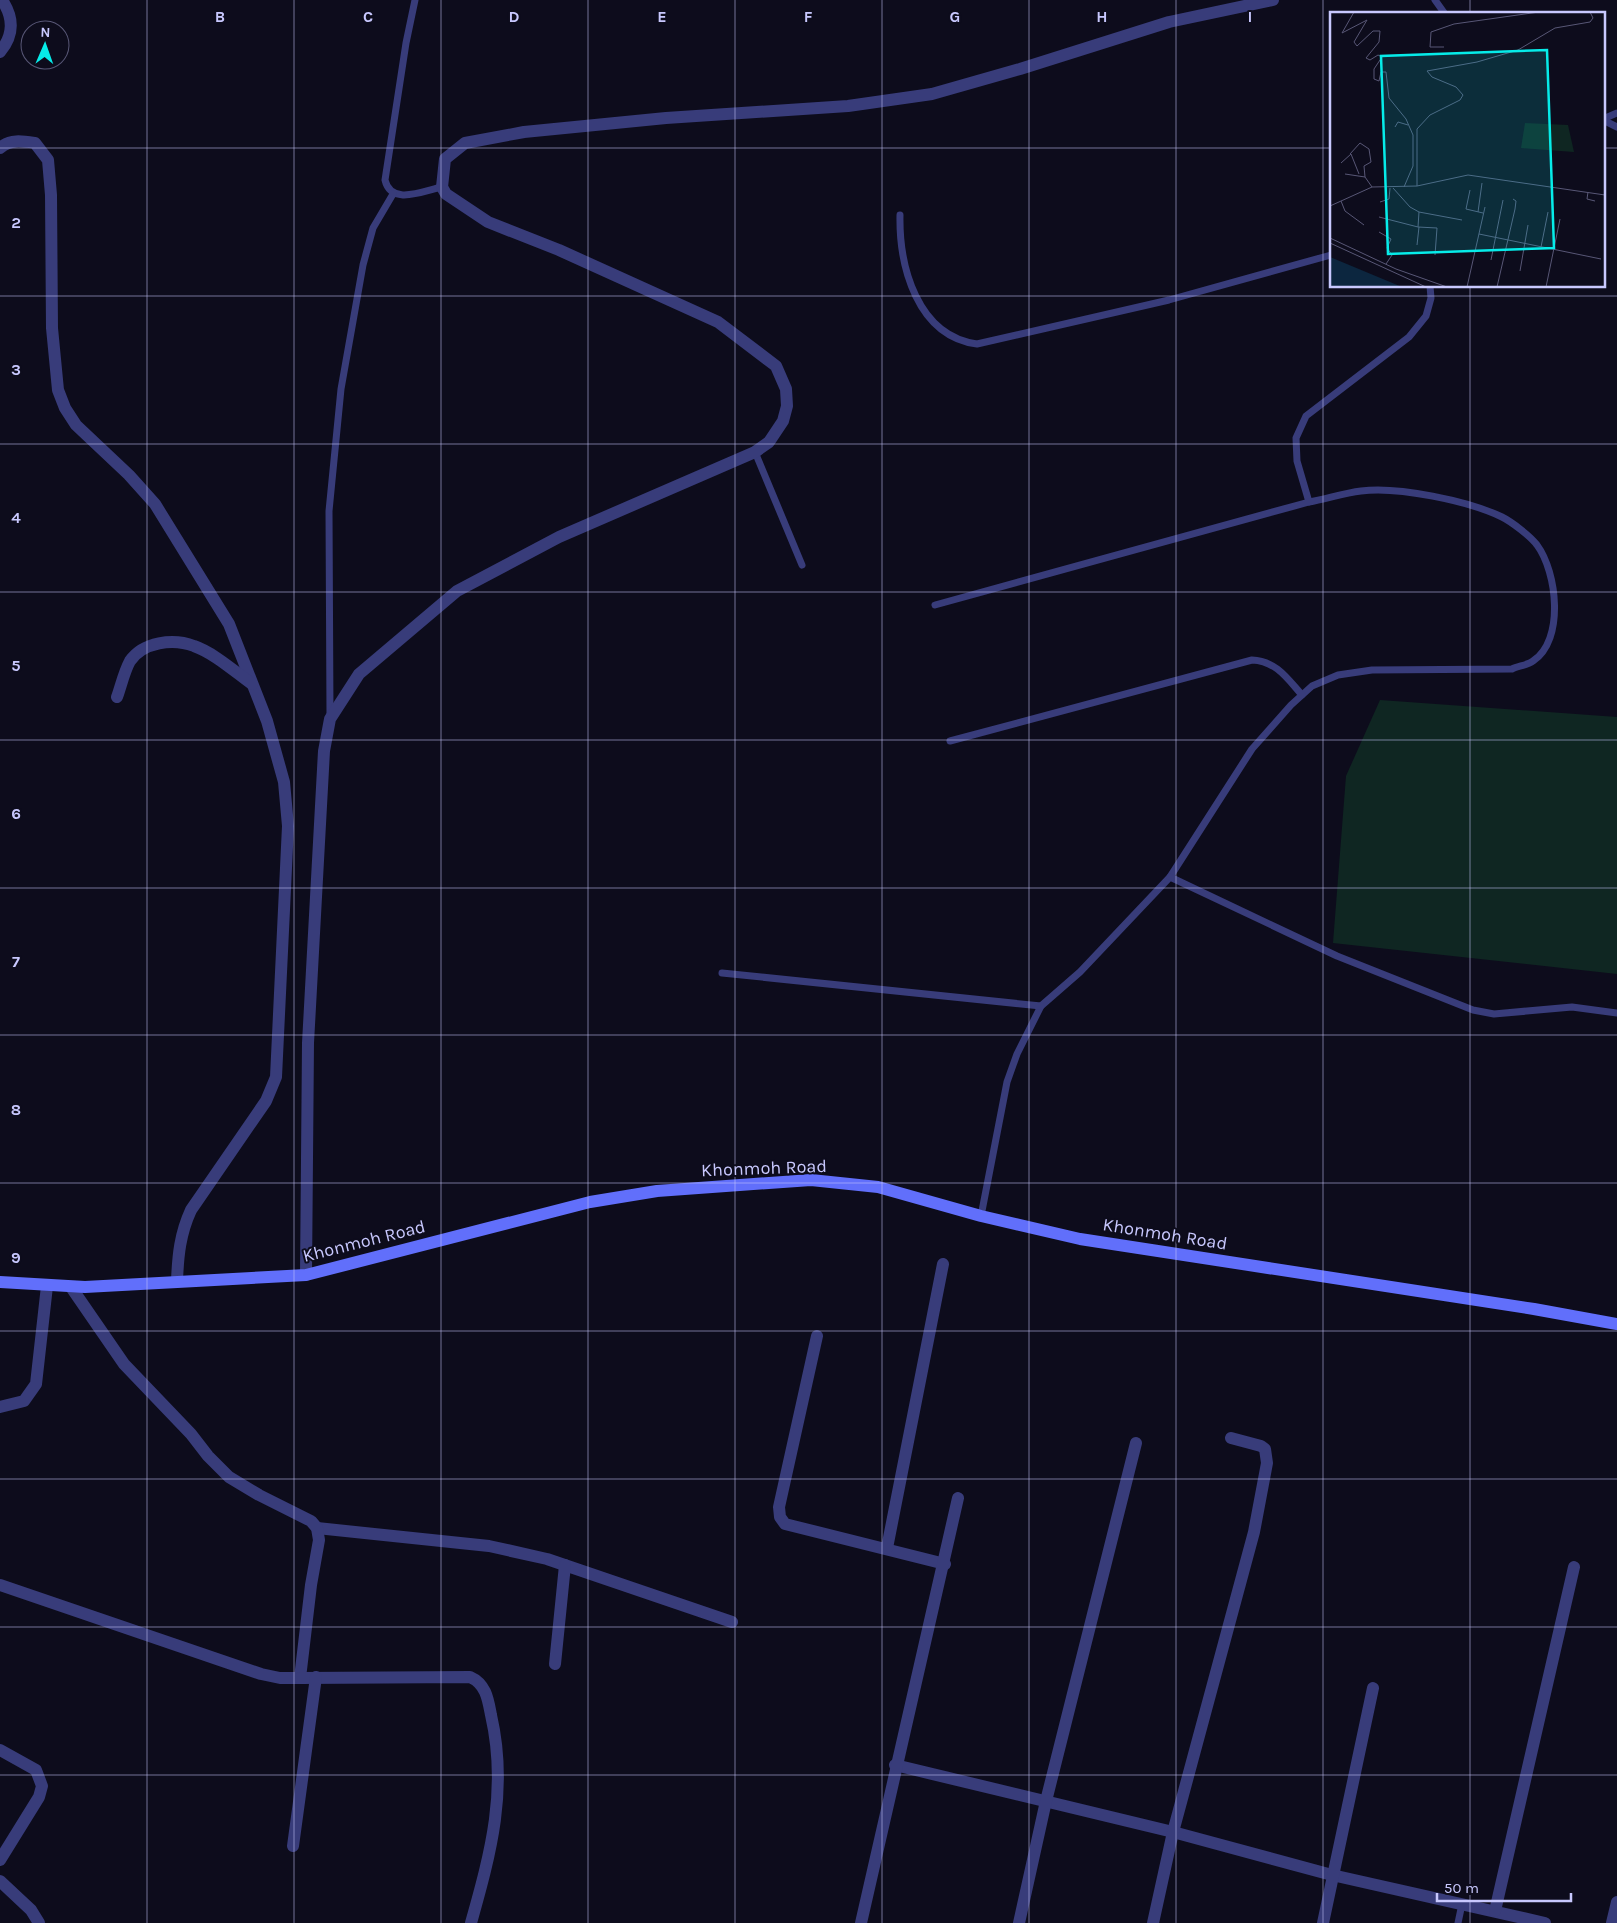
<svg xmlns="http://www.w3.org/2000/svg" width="1617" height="1923" font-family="Karla,sans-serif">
<rect width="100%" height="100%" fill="#0d0c1c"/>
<polygon fill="#0f2622" points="1380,700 1617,717 1617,974 1333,943 1346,776"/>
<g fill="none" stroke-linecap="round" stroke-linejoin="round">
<g stroke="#383c7a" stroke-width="7">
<path d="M 415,0 L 406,43 L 385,180 C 391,206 423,191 442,187"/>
<polyline points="1435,0 1445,14"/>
<polyline points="1603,119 1617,113"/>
<polyline points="1603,120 1617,127"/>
<path d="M 900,215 C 899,266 917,336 977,344 L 1169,300 L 1331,255"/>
<polyline points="755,452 802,565"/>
<polyline points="1309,502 1297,461 1296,438 1306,416 1409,337 1426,316 1431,298 1430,286"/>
<path d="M 935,605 L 1309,502 C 1326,499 1344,493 1361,491 C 1397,486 1469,501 1502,517 C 1512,522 1530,536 1537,545 C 1557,572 1565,640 1533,661 C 1528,665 1518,666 1512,669 L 1372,670 L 1338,675 L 1312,686 L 1291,705 L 1252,749 L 1170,877 L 1080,972 L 1041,1006 L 1017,1054 L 1007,1082 L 981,1216"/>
<polyline points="330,716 329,511 341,389 363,265 373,228 393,194"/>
<path d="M 950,741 L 1252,660 C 1276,661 1287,678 1302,695"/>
<polyline points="1170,877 1337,956 1473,1010 1494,1014 1572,1007 1617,1013"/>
<polyline points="722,973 1041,1006"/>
<polyline points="1458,1923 1462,1904"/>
</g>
<g stroke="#383c7a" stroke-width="12">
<path d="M 0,52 C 14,35 14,18 2,0"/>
<path d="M 0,148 C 10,139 22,141 35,143 L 48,160 L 51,195 L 52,328 L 58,390 L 65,408 L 76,425 L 129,475 L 155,504 L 229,624 L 267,721 L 284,782 L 288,826 L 276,1077 L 266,1101 L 191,1210 C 180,1234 178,1255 177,1281"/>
<path d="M 117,697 C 121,686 124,672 130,661 C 143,642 173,638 194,646 C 214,653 234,671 252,684"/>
<polyline points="306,1275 308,1043 324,751 330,719 359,674 457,591 559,537 755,452 769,442 783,421 787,406 786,389 776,366 718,322 559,250 488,222 446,194 442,187 445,159 465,143 524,132 666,118 848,106 932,94 1020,69 1169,22 1273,0"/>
<polyline points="817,1336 779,1507 780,1517 785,1524 945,1564"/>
<polyline points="0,1407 24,1401 36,1384 47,1286"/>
<polyline points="317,1528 489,1546 547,1559 732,1622"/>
<polyline points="887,1548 943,1264"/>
<polyline points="0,1585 261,1674 280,1678 300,1678 311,1585 319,1540 317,1528 311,1521 259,1495 229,1477 208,1456 191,1434 124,1364 71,1287"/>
<polyline points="555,1664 565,1565"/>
<path d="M 300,1678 L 470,1677 C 486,1684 488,1699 491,1715 C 508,1789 491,1852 471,1923"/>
<polyline points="0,1750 36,1770 42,1786 39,1797 0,1860"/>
<polyline points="895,1765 1173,1832 1332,1875 1545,1923"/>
<polyline points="293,1846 316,1677"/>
<polyline points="0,1881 31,1910 39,1923"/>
<polyline points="1495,1911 1574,1567"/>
<polyline points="861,1923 958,1498"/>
<polyline points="1019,1923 1046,1801 1136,1443"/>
<polyline points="1153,1923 1173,1832 1254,1532 1267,1463 1265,1449 1261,1446 1231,1438"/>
<polyline points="1323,1923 1373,1688"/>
<polyline points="1612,1923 1617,1902"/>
</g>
<polyline stroke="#616ffb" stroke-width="12" points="0,1282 85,1287 306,1275 590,1202 657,1191 811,1180 878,1187 981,1216 1080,1239 1534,1309 1617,1324"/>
</g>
<path fill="none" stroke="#c8c8fe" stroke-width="1" stroke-opacity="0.55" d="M 147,0 L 147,1923M 294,0 L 294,1923M 441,0 L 441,1923M 588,0 L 588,1923M 735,0 L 735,1923M 882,0 L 882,1923M 1029,0 L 1029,1923M 1176,0 L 1176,1923M 1323,0 L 1323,1923M 1470,0 L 1470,14M 0,148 L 1331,148M 1603,148 L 1617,148M 1470,286 L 1470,1923M 0,296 L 1617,296M 0,444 L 1617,444M 0,592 L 1617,592M 0,740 L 1617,740M 0,888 L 1617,888M 0,1035 L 1617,1035M 0,1183 L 1617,1183M 0,1331 L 1617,1331M 0,1479 L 1617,1479M 0,1627 L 1617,1627M 0,1775 L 1617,1775"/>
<g text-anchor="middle" stroke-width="4" stroke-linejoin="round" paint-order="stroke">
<g font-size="18" fill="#c8c8fe" stroke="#0d0c1c">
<text transform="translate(764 1168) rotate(-2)" y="6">Khonmoh Road</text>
<text transform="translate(1165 1234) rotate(9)" y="6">Khonmoh Road</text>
<text transform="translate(364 1241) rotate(-14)" y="6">Khonmoh Road</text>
</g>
</g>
<g transform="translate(1330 12)">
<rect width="275" height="275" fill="#0d0c1c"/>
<path d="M 195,111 L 238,113 L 244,140 L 191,136 Z" fill="#0f2622"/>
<path d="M 0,245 L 72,275 L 0,275 Z" fill="#0c263f"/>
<path fill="none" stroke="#585776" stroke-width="1" d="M 24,0 L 12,21 L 37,8 L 24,30 L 27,34 L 43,19 L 50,19 L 49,30 L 36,46 L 40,48 L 48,43 L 52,45 L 44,57 L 44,67 L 49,69 L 51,60 L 56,60 L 59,86 L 76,107 L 83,123 L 83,154 L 74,175M 114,35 L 100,35 L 101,20 L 124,12 L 209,0M 65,115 L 68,110 L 78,113M 20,142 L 30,131 L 39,137 L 41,150 L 34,154 L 35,165M 11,151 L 21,142 L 29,162M 15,162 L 35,165 L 42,175M 87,174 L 87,117 L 100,103 L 130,88 L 133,83 L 126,75 L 102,65 L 97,59 L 147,50 L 188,38 L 225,16 L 260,10 L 263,6 L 260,0M 140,178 L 136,197 L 153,201M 258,180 L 257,187 L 265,189M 11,189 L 15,199 L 34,213M 50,190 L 59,187 L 60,176M 0,194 L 42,175 L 87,174 L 138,163 L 275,183M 89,200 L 132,208M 148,200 L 152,171M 49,205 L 88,215 L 89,200 L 80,195 L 63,176M 88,215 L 107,216 L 105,243M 49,220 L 61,227 L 57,236 L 62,243 L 56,252M 149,222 L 271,247M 0,226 L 66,257 L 117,275M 0,231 L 96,275M 87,233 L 89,215M 211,235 L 218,200M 161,248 L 173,188M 190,259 L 198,213M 137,275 L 155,195M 167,275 L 185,197 L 186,189 L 183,187M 216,275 L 230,207"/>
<path fill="#06ece9" fill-opacity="0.15" stroke="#06ece9" stroke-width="2.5" d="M 217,38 L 224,236 L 58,242 L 51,44 Z"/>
<rect width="275" height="275" fill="none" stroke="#c8c8fe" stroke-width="2.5"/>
</g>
<g font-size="16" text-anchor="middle" font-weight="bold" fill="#c8c8fe" stroke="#0d0c1c" stroke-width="4" stroke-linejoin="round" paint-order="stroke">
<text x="220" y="22">B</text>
<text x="368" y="22">C</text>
<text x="514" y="22">D</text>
<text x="662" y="22">E</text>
<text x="808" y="22">F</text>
<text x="955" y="22">G</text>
<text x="1102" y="22">H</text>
<text x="1250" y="22">I</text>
<text x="16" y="228">2</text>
<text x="16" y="375">3</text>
<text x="16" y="523">4</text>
<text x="16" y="671">5</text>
<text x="16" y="819">6</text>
<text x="16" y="967">7</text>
<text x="16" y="1115">8</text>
<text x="16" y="1263">9</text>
</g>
<g transform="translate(45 45) rotate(2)"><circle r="24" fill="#0d0c1c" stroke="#585776"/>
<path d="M0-4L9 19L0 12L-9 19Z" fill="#06ece9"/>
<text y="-8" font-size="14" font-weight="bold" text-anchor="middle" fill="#c8c8fe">N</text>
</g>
<path d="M1437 1893v8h134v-8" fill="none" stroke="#c8c8fe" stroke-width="2.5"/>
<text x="1444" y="1893" font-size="15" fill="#c8c8fe" stroke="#0d0c1c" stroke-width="4" paint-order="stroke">50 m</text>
</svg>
